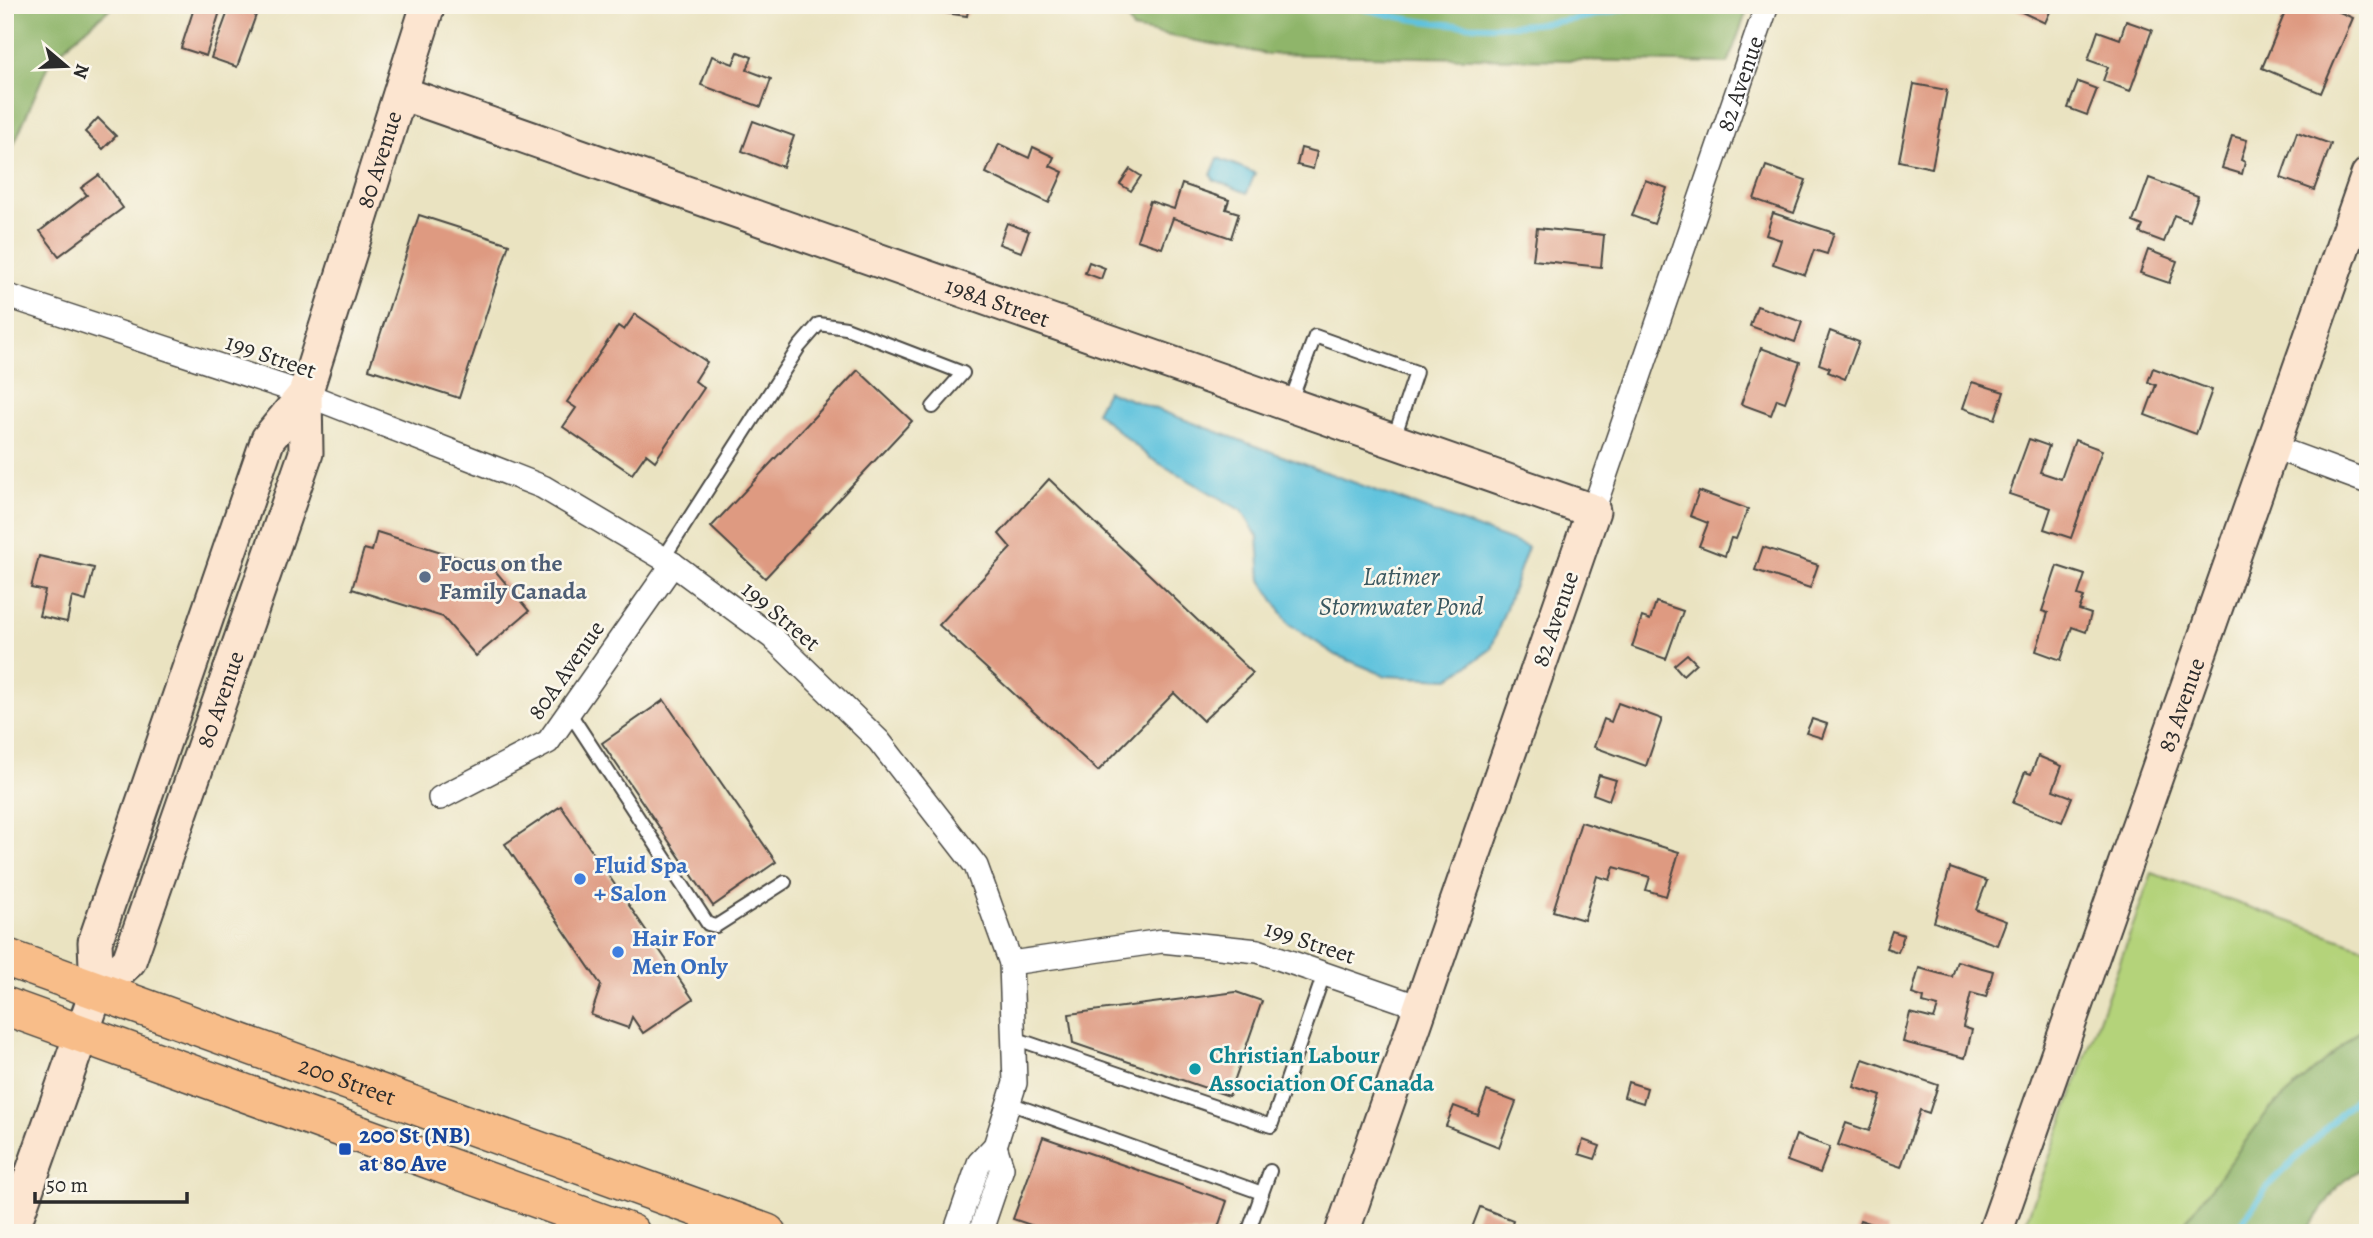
<svg xmlns="http://www.w3.org/2000/svg" width="2373" height="1238" font-family="Alegreya,serif">
<rect width="100%" height="100%" fill="#fbf7ec"/>
<filter id="ink" filterUnits="userSpaceOnUse"><feTurbulence type="fractalNoise" baseFrequency=".0143" numOctaves="2"/><feDisplacementMap in="SourceGraphic" scale="14" xChannelSelector="R" yChannelSelector="G"/><feConvolveMatrix kernelMatrix="1 2 1 2 8 2 1 2 1" color-interpolation-filters="sRGB"/></filter>
<filter id="wash" filterUnits="userSpaceOnUse"><feTurbulence type="fractalNoise" baseFrequency=".00686" numOctaves="4" result="noise"/><feDisplacementMap in="SourceGraphic" scale="28" xChannelSelector="R" yChannelSelector="G"/><feGaussianBlur stdDeviation="1.57" result="paint"/><feColorMatrix in="noise" values="0 0 0 0 0 0 0 0 0 0 0 0 0 0 0 0 0 1.4 0 .05"/><feComposite in="paint" operator="in"/></filter>
<g filter="url(#wash)">
<rect width="100%" height="100%" fill="#eae3c1"/>
<polygon fill="#b4d37a" stroke="#707f52" stroke-width="2" points="2152,873 2368,949 2368,1023 2269,1111 2177,1233 2022,1233"/>
<g fill="#8fb56a" stroke="#5d704a" stroke-width="2">
<polygon points="5,5 114,5 50,60 5,165"/>
<polygon points="1120,5 1749,5 1728,63 1267,54 1133,29"/>
<polygon points="2368,1023 2368,1163 2338,1186 2305,1233 2177,1233 2268,1111"/>
</g>
<g fill="#5fc2dd" stroke="#457684" stroke-width="2">
<polygon points="1218,158 1255,173 1247,193 1214,180 1211,175"/>
<polygon points="1107,391 1528,547 1491,649 1449,679 1386,676 1336,655 1289,624 1261,580 1258,537 1242,511 1150,458 1096,412"/>
</g>
<g fill="none" stroke-linecap="round" stroke-linejoin="round">
<g stroke="#5fc2dd" stroke-width="6">
<polyline points="1186,5 1190,8 1223,5"/>
<path d="M 1351,5 C 1447,35 1543,31 1639,5"/>
<polyline points="2234,1233 2269,1185 2368,1086"/>
</g>
</g>
<g id="blocks">
<g fill="#de9a81">
<polygon points="195,5 222,5 206,56 181,48"/>
<polygon points="912,5 969,5 967,16 911,8"/>
<polygon points="2007,5 2053,5 2045,23"/>
<polygon points="2288,5 2324,5 2353,18 2321,93 2262,68"/>
<polygon points="230,6 256,15 237,67 211,58"/>
<polygon points="2126,21 2152,30 2130,91 2103,81 2108,67 2088,60 2098,31 2120,39"/>
<polygon points="738,52 752,57 747,70 771,79 761,107 701,85 712,56 733,64"/>
<polygon points="2078,82 2097,89 2087,115 2068,108"/>
<polygon points="1914,84 1947,90 1932,168 1899,161"/>
<polygon points="98,118 116,136 103,149 85,132"/>
<polygon points="753,121 794,136 783,167 742,151"/>
<polygon points="2297,132 2331,144 2314,190 2281,178"/>
<polygon points="2232,136 2247,140 2241,160 2245,162 2242,174 2222,168"/>
<polygon points="999,144 1029,158 1033,147 1054,157 1050,166 1063,172 1049,203 986,173"/>
<polygon points="1301,148 1317,152 1313,169 1297,165"/>
<polygon points="1766,166 1806,180 1794,213 1754,199"/>
<polygon points="1130,169 1141,176 1131,191 1120,184"/>
<polygon points="99,175 123,208 59,256 40,231 87,195 81,188"/>
<polygon points="2149,178 2198,196 2189,221 2174,215 2164,242 2140,233 2143,226 2133,222"/>
<polygon points="1645,180 1667,188 1654,224 1632,216"/>
<polygon points="1182,184 1229,200 1226,209 1239,213 1231,238 1173,218 1162,248 1137,240 1150,201 1174,209"/>
<polygon points="1773,213 1834,233 1827,254 1814,250 1805,275 1773,264 1781,240 1766,235"/>
<polygon points="419,215 509,244 459,398 369,369"/>
<polygon points="1007,223 1029,231 1021,252 999,244"/>
<polygon points="1537,228 1604,235 1601,267 1533,260"/>
<polygon points="2148,250 2177,261 2169,283 2140,273"/>
<polygon points="1089,262 1105,268 1101,279 1085,273"/>
<polygon points="1757,306 1802,322 1795,342 1750,326"/>
<polygon points="635,314 707,362 695,381 704,388 655,461 646,454 632,474 563,427 576,408 567,402 618,326 624,330"/>
<polygon points="1830,331 1859,342 1845,379 1828,372 1830,368 1819,364"/>
<polygon points="1761,348 1800,362 1785,402 1777,399 1771,415 1741,404"/>
<polygon points="2153,368 2212,390 2196,434 2145,415 2156,385 2148,382"/>
<polygon points="858,370 912,421 765,578 711,527"/>
<polygon points="1972,382 2004,392 1995,419 1963,408"/>
<polygon points="2029,439 2049,446 2040,472 2061,479 2075,440 2102,450 2071,538 2044,529 2051,508 2009,494"/>
<polygon points="1049,479 1253,673 1203,721 1174,693 1098,771 939,625 1011,548 999,534"/>
<polygon points="1699,491 1748,509 1736,539 1731,538 1725,556 1699,546 1708,523 1690,516"/>
<polygon points="377,532 493,568 529,611 476,656 443,617 352,589 364,549 372,551"/>
<polygon points="1763,547 1818,565 1810,588 1755,570"/>
<polygon points="39,556 94,568 86,601 72,597 67,622 39,616 45,591 31,588"/>
<polygon points="2057,566 2085,575 2078,595 2084,597 2079,610 2091,614 2086,632 2072,627 2061,660 2036,651 2048,613 2042,611"/>
<polygon points="1656,602 1683,611 1666,659 1632,647 1642,617 1650,620"/>
<polygon points="1687,654 1696,663 1683,675 1674,665"/>
<polygon points="664,700 776,862 713,906 602,743"/>
<polygon points="1618,703 1662,719 1646,766 1594,747 1604,719 1611,722"/>
<polygon points="1812,719 1827,724 1822,738 1806,733"/>
<polygon points="2038,756 2062,766 2053,790 2072,797 2062,822 2013,803 2025,772 2031,774"/>
<polygon points="1599,775 1616,780 1609,800 1593,794"/>
<polygon points="561,806 693,999 643,1033 632,1017 628,1028 591,1015 601,985 505,844"/>
<polygon points="1581,822 1679,852 1666,896 1646,890 1650,877 1614,867 1610,880 1597,876 1584,920 1553,911"/>
<polygon points="1950,868 1987,881 1976,910 2006,921 1997,945 1934,922"/>
<polygon points="1892,931 1904,935 1898,952 1886,948"/>
<polygon points="1957,961 1993,971 1986,997 1971,993 1963,1027 1972,1030 1965,1058 1903,1042 1910,1013 1934,1019 1938,1007 1923,1003 1924,998 1912,994 1919,968 1952,977"/>
<polygon points="1236,992 1262,1001 1229,1096 1073,1043 1069,1014"/>
<polygon points="1863,1059 1938,1085 1929,1113 1920,1110 1901,1167 1838,1145 1846,1123 1869,1131 1881,1096 1854,1087"/>
<polygon points="1628,1082 1647,1088 1643,1103 1624,1097"/>
<polygon points="1487,1091 1516,1102 1499,1147 1446,1126 1454,1106 1478,1115"/>
<polygon points="1796,1135 1830,1147 1820,1173 1787,1161"/>
<polygon points="1043,1137 1227,1201 1216,1233 1054,1233 1013,1219"/>
<polygon points="1583,1140 1600,1146 1595,1159 1579,1154"/>
<polygon points="1480,1207 1513,1220 1510,1230 1517,1233 1470,1233"/>
<polygon points="1860,1220 1888,1229 1887,1233 1856,1233"/>
</g>
</g>
</g>
<g filter="url(#ink)">
<use href="#blocks" fill-opacity="0" stroke="#484742" stroke-width="2"/>
<g fill="none" stroke-linecap="round" stroke-linejoin="round">
<g stroke="#484742" stroke-width="16">
<g id="lane">
<polyline points="1290,403 1315,336 1416,372 1393,441"/>
<polyline points="663,559 799,347 819,324 846,328 963,373 933,407"/>
<polyline points="569,712 708,924 716,926 785,882"/>
<polyline points="1014,1038 1271,1126 1324,974"/>
<polyline points="1009,1103 1262,1193 1248,1233"/>
<polyline points="1262,1193 1270,1171"/>
</g>
</g>
<g stroke="#484742" stroke-width="26">
<g id="street">
<polyline points="5,295 305,394 543,487 673,564 772,637 879,741 976,866 1011,963 1015,1083 995,1146 979,1163 955,1233"/>
<polyline points="2273,447 2368,482"/>
<path id="s1" d="M 1593,511 L 1767,5"/>
<polyline points="440,798 548,742 673,564"/>
<polyline points="1011,963 1162,941 1258,951 1420,1007"/>
<polyline points="980,1233 1002,1168 995,1146"/>
</g>
</g>
<g stroke="#484742" stroke-width="37">
<g id="secondary">
<path id="s2" d="M 401,93 L 1593,511 L 1342,1233"/>
<path id="s3" d="M 97,990 L 129,961 L 306,453 L 305,394 L 428,5"/>
<polyline points="11,1233 97,990 95,942 268,439 305,394"/>
<path id="s4" d="M 1995,1233 L 2368,175"/>
</g>
</g>
<g stroke="#484742" stroke-width="40">
<g id="primary">
<path id="s5" d="M 5,957 L 767,1233"/>
<polyline points="5,1006 631,1233"/>
</g>
</g>
<use href="#lane" stroke="#fff" stroke-width="12"/>
<use href="#street" stroke="#fff" stroke-width="23"/>
<use href="#secondary" stroke="#fce5d0" stroke-width="33"/>
<use href="#primary" stroke="#f8bd89" stroke-width="37"/>
</g>
</g>
<circle fill="#5c6f8a" stroke="#fbf7ec" stroke-width="2.5" cx="425" cy="577" r="7"/>
<g fill="#3f7fe0" stroke="#fbf7ec" stroke-width="2.5">
<circle cx="580" cy="879" r="7"/>
<circle cx="618" cy="952" r="7"/>
</g>
<circle fill="#0f9aa8" stroke="#fbf7ec" stroke-width="2.5" cx="1195" cy="1069" r="7"/>
<rect fill="#1a4fb4" stroke="#fbf7ec" stroke-width="2.5" x="338" y="1142" width="14" height="14" rx="3.5"/>
<g text-anchor="middle" stroke-width="5" stroke-linejoin="round" paint-order="stroke">
<g font-size="24" fill="#2b2b2b" stroke="#fbf7ec">
<text dy="8" stroke="none"><textPath href="#s1" startOffset="452">82 Avenue</textPath></text>
<text dy="8" stroke="none"><textPath href="#s3" startOffset="886">80 Avenue</textPath></text>
<text dy="8" stroke="none"><textPath href="#s2" startOffset="632">198A Street</textPath></text>
<text transform="translate(271 356) rotate(19)" y="8">199 Street</text>
<text transform="translate(781 616) rotate(40)" y="8">199 Street</text>
<text transform="translate(1555 619) rotate(-71)" y="8">82 Avenue</text>
<text transform="translate(566 670) rotate(-55)" y="8">80A Avenue</text>
<text dy="8" stroke="none"><textPath href="#s3" startOffset="320">80 Avenue</textPath></text>
<text dy="8" stroke="none"><textPath href="#s4" startOffset="560">83 Avenue</textPath></text>
<text transform="translate(1310 942) rotate(18)" y="8">199 Street</text>
<text dy="8" stroke="none"><textPath href="#s5" startOffset="364">200 Street</textPath></text>
</g>
<g font-size="24" font-weight="bold" fill="#4e5e75" stroke="#fbf7ec" text-anchor="start">
<text x="439" y="571">Focus on the<tspan x="439" dy="28">Family Canada</tspan></text>
</g>
<g font-size="24" font-weight="bold" fill="#366cbe" stroke="#fbf7ec" text-anchor="start">
<text x="594" y="873">Fluid Spa<tspan x="594" dy="28">+ Salon</tspan></text>
<text x="632" y="946">Hair For<tspan x="632" dy="28">Men Only</tspan></text>
</g>
<g font-size="24" font-weight="bold" fill="#0d838f" stroke="#fbf7ec" text-anchor="start">
<text x="1209" y="1063">Christian Labour<tspan x="1209" dy="28">Association Of Canada</tspan></text>
</g>
<g font-size="24" font-weight="bold" fill="#164399" stroke="#fbf7ec" text-anchor="start">
<text x="359" y="1143">200 St (NB)<tspan x="359" dy="28">at 80 Ave</tspan></text>
</g>
<g font-size="26" font-style="italic" fill="#3b5860" stroke="#fbf7ec">
<text x="1401" y="585">Latimer<tspan x="1401" dy="30">Stormwater Pond</tspan></text>
</g>
</g>
<rect width="2373" height="1238" fill="none" stroke="#fbf7ec" stroke-width="28"/>
<g transform="translate(66 66) rotate(109)" stroke="#fbf7ec" stroke-width="5" paint-order="stroke">
<path d="M0-5L12 26L0 18L-12 26Z" fill="#2b2b2b"/>
<text y="-10" font-size="19" font-weight="bold" text-anchor="middle" fill="#2b2b2b">N</text>
</g>
<path d="M35 1192v10h152v-10" fill="none" stroke="#2b2b2b" stroke-width="3.5"/>
<text x="46" y="1192" font-size="21" fill="#2b2b2b" stroke="#fbf7ec" stroke-width="5" paint-order="stroke">50 m</text>
</svg>
